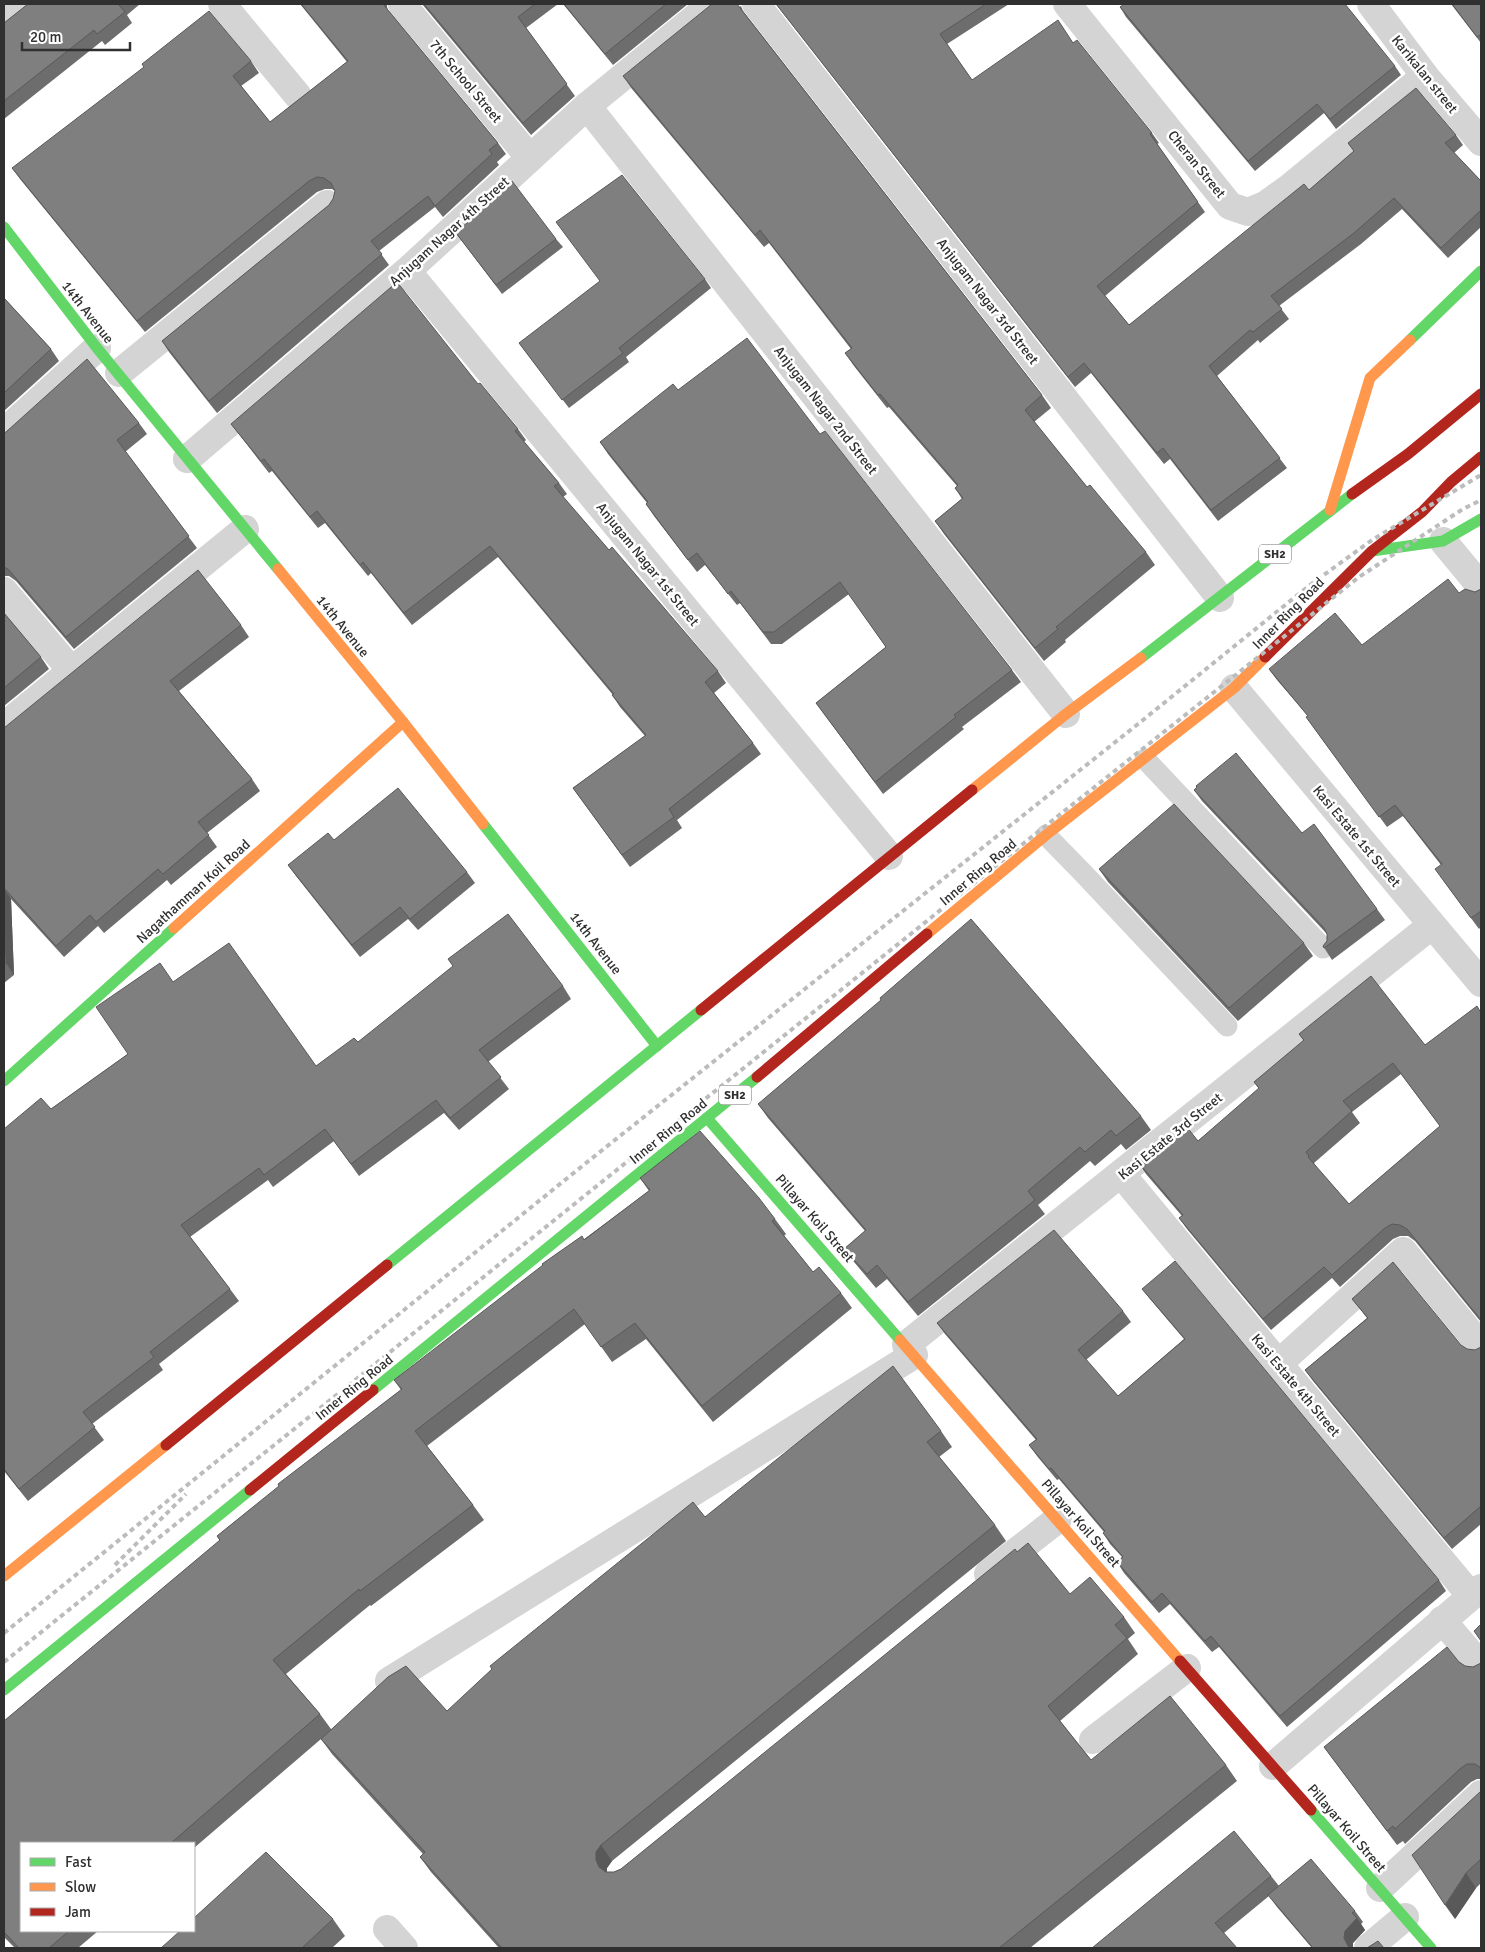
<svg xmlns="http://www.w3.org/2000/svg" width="1485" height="1952" font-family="Signika,sans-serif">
<rect width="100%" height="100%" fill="#fff"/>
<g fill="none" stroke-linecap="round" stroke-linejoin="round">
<g stroke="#d4d4d4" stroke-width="21">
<polyline points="1145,759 1323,948"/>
<polyline points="1046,835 1084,874 1227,1026"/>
</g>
<g stroke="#d4d4d4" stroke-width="28">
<polyline points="222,4 298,96"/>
<polyline points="402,4 530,158"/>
<polyline points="756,4 1220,598"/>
<polyline points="1067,4 1230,206 1248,212 1265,205 1290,187 1425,76"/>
<polyline points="1371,4 1425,76 1481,142"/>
<polyline points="4,21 25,4"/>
<polyline points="587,106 1066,714"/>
<polyline points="407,271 889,856"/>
<polyline points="119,373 327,204"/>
<polyline points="4,432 97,348"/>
<polyline points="187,459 407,271 587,106 712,4"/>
<polyline points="1443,541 1481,587"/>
<polyline points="4,591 72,671"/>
<polyline points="1234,688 1481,983"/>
<polyline points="4,726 245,529"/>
<polyline points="1122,1175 1471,1596"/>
<polyline points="906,1345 1432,925"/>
<polyline points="1278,1364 1403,1251 1481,1346"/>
<polyline points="988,1574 1058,1519"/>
<polyline points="1442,1620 1481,1666"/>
<polyline points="389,1681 914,1355"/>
<polyline points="1093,1740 1187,1668"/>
<polyline points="1273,1766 1481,1588"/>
<polyline points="1380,1888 1481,1794"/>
<polyline points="387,1929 404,1948"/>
<polyline points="1368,1948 1405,1917"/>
</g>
<g stroke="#63d668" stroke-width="11">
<polyline points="4,227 97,348 278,569"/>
<polyline points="1410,340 1481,271"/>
<polyline points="1372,551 1443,541 1481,519"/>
<polyline points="1141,658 1352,494"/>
<polyline points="483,824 657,1046"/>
<polyline points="4,1081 174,928"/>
<polyline points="707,1118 900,1340"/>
<polyline points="387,1265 701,1010"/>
<polyline points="373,1390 757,1077"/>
<polyline points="4,1690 250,1490"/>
<polyline points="1311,1810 1431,1948"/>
</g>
<g stroke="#ff974d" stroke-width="11">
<polyline points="1330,510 1370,378 1410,340"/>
<polyline points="278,569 403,722 483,824"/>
<polyline points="972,790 1066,714 1141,658"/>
<polyline points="174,928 403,722"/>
<polyline points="927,934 1046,835 1234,688 1265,657"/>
<polyline points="900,1340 1180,1661"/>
<polyline points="4,1576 166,1445"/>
</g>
<g stroke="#b3261e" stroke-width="11">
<polyline points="1352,494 1408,454 1481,394"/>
<polyline points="1265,657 1372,551 1422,512 1451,482 1481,457"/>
<polyline points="701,1010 972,790"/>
<polyline points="757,1077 927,934"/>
<polyline points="166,1445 387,1265"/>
<polyline points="250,1490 373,1390"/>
<polyline points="1180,1661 1311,1810"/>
</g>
<g stroke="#bcbcbc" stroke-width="4" stroke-dasharray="5 4" stroke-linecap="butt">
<polyline points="115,1565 186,1494"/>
<polyline points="4,1633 586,1163 1138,724 1310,585 1372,540 1481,475"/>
<polyline points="4,1662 1014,851 1359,577 1463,509 1481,500"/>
</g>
</g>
<g fill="#6d6d6d" fill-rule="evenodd">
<polygon points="28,4 140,4 127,15 132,23 105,45 102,41 4,119 4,23"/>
<polygon points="300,4 387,4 387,7 388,10 498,143 506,154 497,162 499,165 443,217 435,207 379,251 389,265 217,413 169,352 162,341 329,205 333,199 335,191 332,189 325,189 317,192 145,332 20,179 12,168 251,61 259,73 241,86 270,122 347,62"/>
<polygon points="422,4 558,4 526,28 575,96 531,135"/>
<polygon points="563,4 688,4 613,65"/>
<polygon points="776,4 1009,4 947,44 972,80 1073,42 1152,133 1159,143 1157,144 1205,212 1105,296 1129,325 1309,190 1354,151 1348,143 1456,135 1463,145 1454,153 1481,181 1481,227 1448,258 1402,209 1361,244 1279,306 1289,319 1260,343 1258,340 1217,376 1287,468 1218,521 1170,459 1164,464 1091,373 1075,387"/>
<polygon points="1451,4 1481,4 1481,43"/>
<polygon points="741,6 743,11 1042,395 1051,408 1034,422 1087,487 1146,552 1155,565 1065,640 1066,642 1044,661 944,534 935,521 962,499 955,488 957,486 889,407 887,408 854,366 845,353 851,349 769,243 764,247 632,89 623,76"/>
<polygon points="1120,7 1395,66 1401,75 1336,129 1324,113 1255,171 1126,17"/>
<polygon points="456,233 556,239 563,247 502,294"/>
<polygon points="705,279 711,288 626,357 629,362 569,408 519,343"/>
<polygon points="4,298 51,349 59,361 4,411"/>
<polygon points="478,384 518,429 526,440 524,442 559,483 567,494 563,497 609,550 718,671 726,683 714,693 753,743 761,754 677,820 682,828 630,867 573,788 645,736 620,707 612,695 613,695 498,557 412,625 371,573 368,576 325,523 318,528 272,471 269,473 231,424"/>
<polygon points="678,390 820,434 1012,670 1021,682 962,727 964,729 883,794 816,703 886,647 849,594 782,644 771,644 740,603 737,605 705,565 697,572 654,516 646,504 647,503 608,454 600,442"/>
<polygon points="139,423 147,434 125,452 197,548 74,649 16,581 9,576 4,576 4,433"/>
<polygon points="1481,589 1481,927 1479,929 1443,880 1441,865 1403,816 1387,827 1314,728 1308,716 1277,680 1269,669 1362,645 1459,593 1475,592"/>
<polygon points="4,613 41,657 49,669 4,706"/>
<polygon points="241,625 249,637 179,691 252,779 260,791 207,833 217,847 171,885 167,880 104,933 98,926 64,957 11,899 14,975 4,983 4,728"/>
<polygon points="1194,790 1302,833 1377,909 1385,920 1332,960 1323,946 1327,941 1327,934 1202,801"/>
<polygon points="334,840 467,872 475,883 418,930 408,919 360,957 296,876 288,865"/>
<polygon points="1099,869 1304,943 1313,956 1238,1021 1108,882"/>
<polygon points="173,982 316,1066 358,1042 563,986 571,999 488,1062 509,1089 459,1130 444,1113 359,1176 334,1141 273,1187 268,1180 190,1237 230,1289 239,1301 159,1364 163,1370 92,1424 104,1440 28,1501 4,1471 4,1129 51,1109 128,1054"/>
<path d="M 1481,1013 L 1481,1322 L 1415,1241 L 1408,1236 L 1400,1236 L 1393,1239 L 1340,1287 L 1332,1278 L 1271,1330 L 1187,1229 L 1179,1218 L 1182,1216 L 1146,1174 L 1138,1162 L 1165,1145 L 1198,1141 L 1259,1089 L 1254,1082 L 1304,1041 L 1299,1034 L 1425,1045 ZM 1401,1074 L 1440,1126 L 1349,1204 L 1317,1168 L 1314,1163 L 1360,1123 L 1352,1112 Z"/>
<polygon points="758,1104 1141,1116 1151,1130 1126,1150 1121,1144 1095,1166 1090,1161 1038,1205 1045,1214 918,1316 887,1279 876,1288 854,1262 844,1249 865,1231 768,1118"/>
<polygon points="640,1178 775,1219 786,1234 784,1236 813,1272 841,1293 852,1308 713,1422 646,1339 612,1362 585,1324 427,1446 473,1505 484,1520 371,1606 370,1605 286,1674 320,1714 331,1729 447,1711 705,1517 941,1431 952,1447 939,1457 995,1525 1006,1541 612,1861 607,1868 607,1872 614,1872 621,1869 1017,1552 1070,1594 1124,1617 1135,1633 1128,1639 1138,1654 1060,1721 1091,1760 1226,1765 1237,1781 1030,1948 499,1948 431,1872 420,1857 423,1854 332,1754 321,1739 194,1848 194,1843 21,1843 21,1931 98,1931 78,1948 15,1948 4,1937 4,1721 220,1541 217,1536 401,1390 394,1380 649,1191"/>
<polygon points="1142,1289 1439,1580 1446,1591 1287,1727 1219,1647 1212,1652 1170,1604 1159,1613 1124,1573 1117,1562 1122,1557 1110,1544 1103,1533 1104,1532 1059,1479 1057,1480 1037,1456 1029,1445 1036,1440 945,1334 937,1323 1123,1311 1131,1322 1086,1360 1118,1396 1184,1339 1150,1299"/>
<polygon points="1352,1299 1461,1345 1467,1349 1475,1350 1481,1347 1481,1524 1452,1549 1313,1381 1305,1370 1367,1318"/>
<polygon points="1459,1662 1465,1666 1473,1667 1481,1663 1481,1779 1477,1779 1471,1782 1405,1844 1403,1841 1397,1845 1324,1747"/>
<polygon points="1481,1791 1481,1883 1476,1888 1455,1919"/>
<polygon points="1271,1876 1279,1886 1355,1911 1363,1922 1361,1924 1365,1930 1353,1943 1353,1948 1312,1948 1277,1907 1269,1896 1224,1933 1092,1948"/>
<polygon points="333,1919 345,1936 332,1948 161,1948"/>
</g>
<g fill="#595959">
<polygon points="4,889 11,899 14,975 6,963 4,908"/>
<polygon points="601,1845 612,1861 607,1868 607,1876 599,1867 596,1860 596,1852"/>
<polygon points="1466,1873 1476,1888 1455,1919 1445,1905"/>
<polygon points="1357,1918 1365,1930 1353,1943 1353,1948 1349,1948 1344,1938 1345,1931"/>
</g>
<g fill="#7f7f7f" stroke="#595959" fill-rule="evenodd">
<polygon points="28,4 118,4 125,12 97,34 94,30 4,101 4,23"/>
<polygon points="301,4 383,4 498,143 489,150 492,154 435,206 428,196 371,241 382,254 209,401 162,341 329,205 333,199 335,191 331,183 324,178 317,177 309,181 137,321 12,168 144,67 142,64 209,11 251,61 233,76 270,122 348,61"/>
<polygon points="424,4 535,4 518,17 567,84 523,123"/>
<polygon points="564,4 666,4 605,54"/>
<polygon points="712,4 737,4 1042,395 1025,410 1087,487 1090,485 1146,552 1056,627 1058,629 1035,648 935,521 963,498 955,488 958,485 880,394 878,395 845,353 852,348 760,230 755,235 623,76"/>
<polygon points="776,4 986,4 940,34 972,80 1058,20 1073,43 1077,40 1152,133 1150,134 1198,202 1097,286 1129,325 1304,184 1309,190 1354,151 1348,143 1416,88 1456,135 1445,143 1481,181 1481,210 1441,248 1394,198 1354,233 1271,296 1282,309 1253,332 1250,330 1209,366 1280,458 1211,510 1163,448 1157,453 1084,363 1068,377"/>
<polygon points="1124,4 1345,4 1395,66 1330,119 1317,104 1248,161 1120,7"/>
<polygon points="1452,4 1481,4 1481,37 1480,35 1477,37"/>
<polygon points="622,175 705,279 619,348 623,353 562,400 519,343 600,281 556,222"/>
<polygon points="512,181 556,239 496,285 456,233"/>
<polygon points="397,282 478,384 480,383 518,429 515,431 559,483 554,486 609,550 612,547 718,671 705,682 753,743 669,809 674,817 622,855 573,788 646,735 612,695 614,694 490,546 404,613 363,562 360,565 317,511 310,517 264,459 261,461 231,424"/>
<polygon points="4,298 51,349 4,393"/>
<polygon points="747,338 820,434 825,431 1012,670 954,715 956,717 875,782 816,703 886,647 840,582 774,632 763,632 731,591 728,594 697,553 688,560 646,504 648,502 600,442 673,384 678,390"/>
<polygon points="87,359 139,423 117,440 189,536 66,637 8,569 4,567 4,433 6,432"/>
<polygon points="198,570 241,625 170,681 252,779 198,822 209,835 163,874 158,869 96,922 90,915 56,946 4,888 4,728"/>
<polygon points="1448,579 1459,593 1465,589 1475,592 1481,589 1481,911 1471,918 1435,869 1442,864 1395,805 1379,817 1306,717 1308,716 1269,669 1335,613 1362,645"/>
<polygon points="4,613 41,657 4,688"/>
<polygon points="1236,753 1302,833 1314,824 1377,909 1324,948 1323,946 1327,941 1327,934 1324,928 1194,790 1197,787 1196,786"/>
<polygon points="398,788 467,872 410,919 400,907 352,945 288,865 328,833 334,840"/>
<polygon points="1174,804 1304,943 1229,1008 1099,869"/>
<polygon points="4,908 6,963 4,965"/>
<polygon points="508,914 563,986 479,1050 501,1077 450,1118 436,1100 351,1164 325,1129 264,1175 259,1168 181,1225 230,1289 150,1352 154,1357 83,1412 95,1427 19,1489 4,1469 4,1129 41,1098 51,1109 128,1054 96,1007 160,963 173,982 229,943 316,1066 354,1038 358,1042 453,966 448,959"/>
<polygon points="971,919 1141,1116 1116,1136 1111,1130 1085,1152 1080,1147 1028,1191 1035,1200 908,1302 877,1265 867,1274 844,1249 866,1230 758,1104 881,1000 880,998"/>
<path d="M 1371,976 L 1425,1045 L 1477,1006 L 1481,1013 L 1481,1320 L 1407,1229 L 1400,1225 L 1392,1224 L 1385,1228 L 1332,1275 L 1324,1267 L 1263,1319 L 1179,1218 L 1183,1215 L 1138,1162 L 1163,1142 L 1165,1145 L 1186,1126 L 1198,1141 L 1259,1088 L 1254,1082 L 1304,1040 L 1299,1034 ZM 1393,1063 L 1440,1126 L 1349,1204 L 1308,1157 L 1309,1156 L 1306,1152 L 1352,1111 L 1343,1101 Z"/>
<polygon points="700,1131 759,1198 775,1219 772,1221 813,1272 819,1267 841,1293 702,1406 635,1323 601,1347 574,1309 415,1431 473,1505 360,1591 359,1589 273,1660 320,1714 171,1843 21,1843 21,1931 69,1931 49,1948 19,1948 4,1932 4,1721 220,1540 217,1536 279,1486 278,1484 402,1389 394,1380 543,1265 542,1264 582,1236 584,1240 650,1190 640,1178"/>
<polygon points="1054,1230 1123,1311 1078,1350 1118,1396 1185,1339 1142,1289 1175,1261 1439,1580 1280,1716 1211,1636 1205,1641 1162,1593 1152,1602 1117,1562 1123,1557 1103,1533 1105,1531 1051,1468 1049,1469 1029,1445 1037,1439 937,1323"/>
<polygon points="1393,1262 1461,1345 1467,1349 1475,1350 1481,1347 1481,1506 1444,1538 1305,1370 1368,1318 1352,1299"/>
<polygon points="893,1366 941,1431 927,1442 995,1525 601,1845 596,1852 596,1860 599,1867 606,1872 614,1872 621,1869 1015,1549 1017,1552 1028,1543 1070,1594 1090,1577 1124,1617 1115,1625 1127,1638 1048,1706 1091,1760 1170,1696 1226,1765 999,1948 502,1948 420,1857 425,1852 321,1739 388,1677 406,1666 447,1711 492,1669 490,1666 693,1502 705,1517"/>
<polygon points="1481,1624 1481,1641 1474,1631"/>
<polygon points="1447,1647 1459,1662 1465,1666 1473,1667 1481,1663 1481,1768 1475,1764 1467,1764 1461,1768 1395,1829 1393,1826 1387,1831 1324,1747"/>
<polygon points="1481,1791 1481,1859 1466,1873 1445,1905 1412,1855"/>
<polygon points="1234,1831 1271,1876 1215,1923 1237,1948 1092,1948"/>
<polygon points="266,1852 333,1919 302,1948 161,1948 180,1931 194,1931 194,1918"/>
<polygon points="1311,1859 1355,1911 1352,1913 1357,1918 1345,1931 1344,1938 1348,1946 1351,1948 1313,1948 1268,1895"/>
<polygon points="1378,1941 1384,1948 1367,1948"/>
</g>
<g text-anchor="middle" stroke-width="5" stroke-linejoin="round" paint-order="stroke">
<g fill="#fff" stroke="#6e6e6e" stroke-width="1">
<rect x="1259" y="544.5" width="32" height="19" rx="4"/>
<rect x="719" y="1085.5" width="32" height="19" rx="4"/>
</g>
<g font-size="12" font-weight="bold" fill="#303030">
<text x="1275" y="558">SH2</text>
<text x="735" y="1099">SH2</text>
</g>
<g font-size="14" fill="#303030" stroke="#fff">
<text transform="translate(1425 74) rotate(51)" y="5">Karikalan street</text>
<text transform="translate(466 81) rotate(50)" y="5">7th School Street</text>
<text transform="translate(1197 164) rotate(51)" y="5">Cheran Street</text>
<text transform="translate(449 231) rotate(-42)" y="5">Anjugam Nagar 4th Street</text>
<text transform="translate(988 301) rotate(52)" y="5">Anjugam Nagar 3rd Street</text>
<text transform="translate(88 312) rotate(52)" y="5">14th Avenue</text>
<text transform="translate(826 410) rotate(52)" y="5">Anjugam Nagar 2nd Street</text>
<text transform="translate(648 564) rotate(51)" y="5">Anjugam Nagar 1st Street</text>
<text transform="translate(1288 613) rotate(-45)" y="5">Inner Ring Road</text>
<text transform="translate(343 626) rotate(51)" y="5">14th Avenue</text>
<text transform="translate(1357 836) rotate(50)" y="5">Kasi Estate 1st Street</text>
<text transform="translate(978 872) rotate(-40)" y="5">Inner Ring Road</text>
<text transform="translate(193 891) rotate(-42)" y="5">Nagathamman Koil Road</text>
<text transform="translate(596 943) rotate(52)" y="5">14th Avenue</text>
<text transform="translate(668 1131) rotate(-39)" y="5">Inner Ring Road</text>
<text transform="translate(1170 1136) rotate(-39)" y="5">Kasi Estate 3rd Street</text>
<text transform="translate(815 1218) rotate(49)" y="5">Pillayar Koil Street</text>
<text transform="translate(1296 1385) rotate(50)" y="5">Kasi Estate 4th Street</text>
<text transform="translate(354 1387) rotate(-39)" y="5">Inner Ring Road</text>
<text transform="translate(1081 1523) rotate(49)" y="5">Pillayar Koil Street</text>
<text transform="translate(1347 1828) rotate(49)" y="5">Pillayar Koil Street</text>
</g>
</g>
<rect width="1485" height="1952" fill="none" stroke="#303030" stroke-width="10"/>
<rect x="20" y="1842" width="175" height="90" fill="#ffffff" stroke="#acacac"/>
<rect x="30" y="1858" width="25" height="8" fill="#63d668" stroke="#acacac"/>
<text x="65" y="1867" font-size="15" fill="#303030">Fast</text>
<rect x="30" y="1883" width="25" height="8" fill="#ff974d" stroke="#acacac"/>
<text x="65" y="1892" font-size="15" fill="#303030">Slow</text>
<rect x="30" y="1908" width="25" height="8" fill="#b3261e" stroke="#acacac"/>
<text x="65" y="1917" font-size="15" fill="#303030">Jam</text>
<path d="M22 42v8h108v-8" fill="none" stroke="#303030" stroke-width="2.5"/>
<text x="30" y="42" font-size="15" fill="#303030" stroke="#ffffff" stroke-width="4" paint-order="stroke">20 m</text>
</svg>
